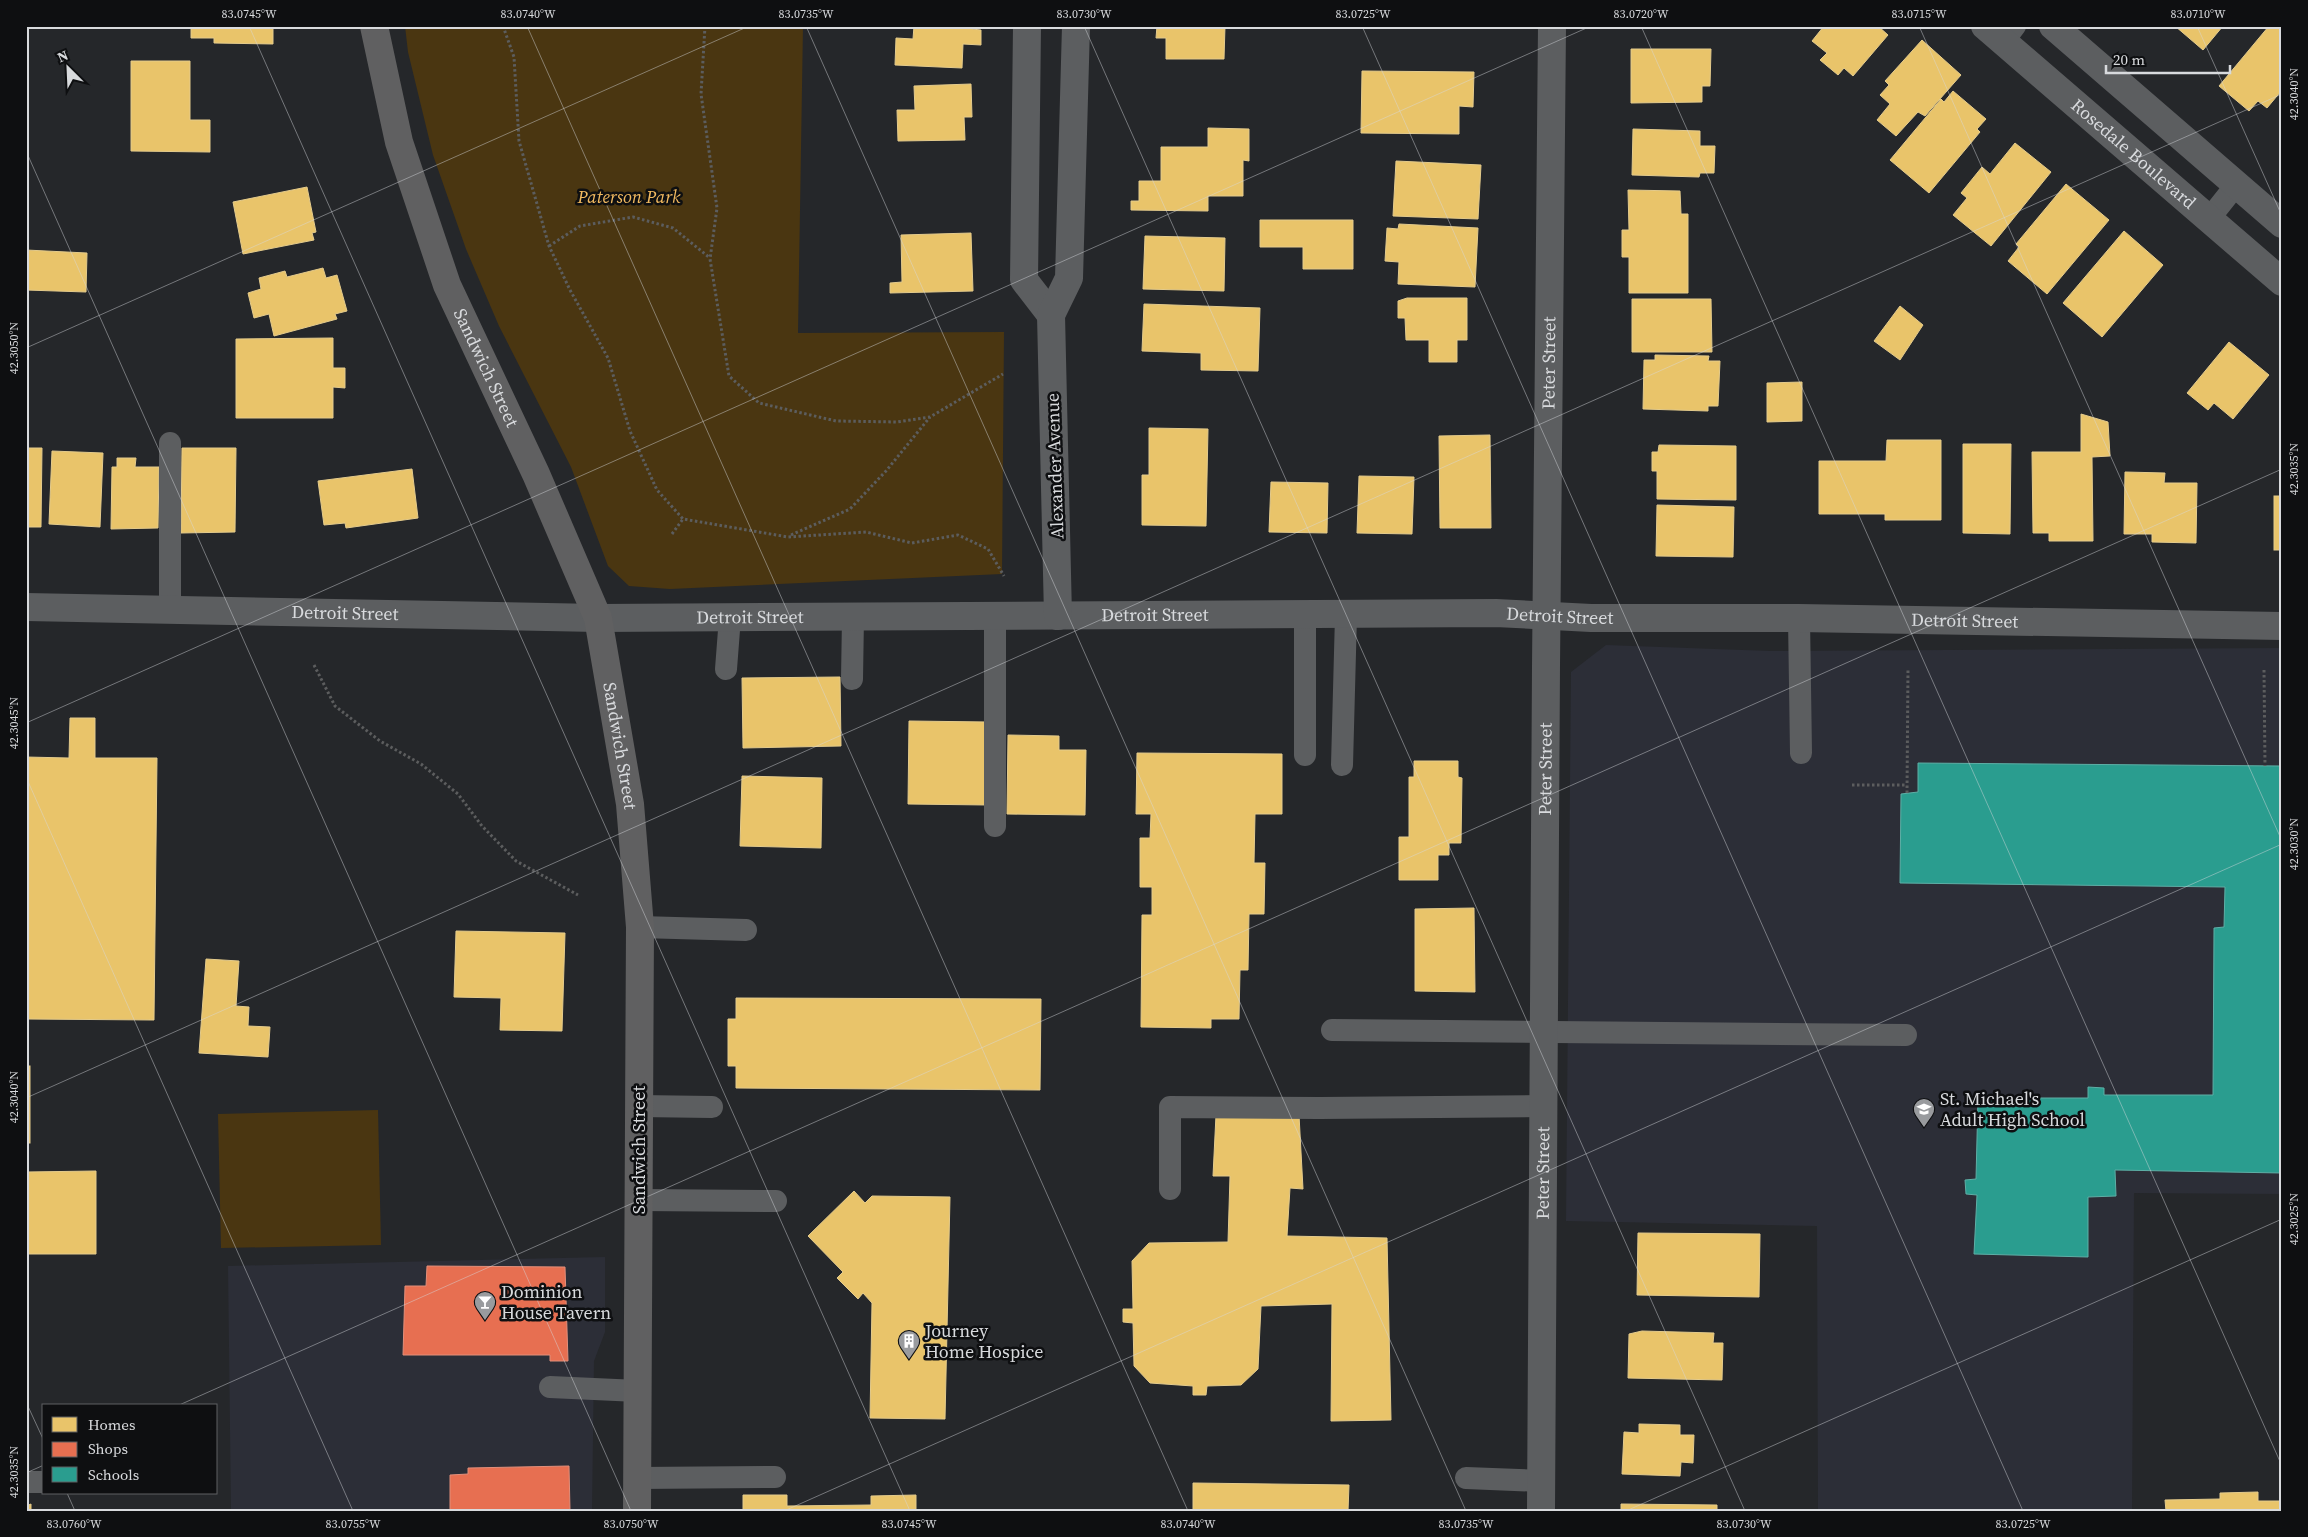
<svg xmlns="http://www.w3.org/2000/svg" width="2308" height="1537" font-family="'Source Serif 4',serif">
<rect width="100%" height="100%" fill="#25272a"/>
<g fill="#2c2e37">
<polygon points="1606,645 1770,651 2282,648 2282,1194 2134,1193 2132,1511 1818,1511 1817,1226 1566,1221 1571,672"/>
<polygon points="605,1257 605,1332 594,1361 592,1511 231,1511 228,1266"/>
</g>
<g fill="#4a3611">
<polygon points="405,26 803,26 798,333 1004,332 1002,574 670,589 629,586 608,566 571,467 499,326 466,249 433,155 408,52"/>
<polygon points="378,1110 381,1245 221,1248 218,1114"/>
</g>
<g fill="#e9c46a" stroke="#e4cb8c">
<polygon points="191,26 273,26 273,44 214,43 214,38 191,38"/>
<polygon points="914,26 972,26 972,29 981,30 981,45 963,44 962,68 895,65 896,38 913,39"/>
<polygon points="1157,26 1225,26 1224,59 1166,59 1166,38 1156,38"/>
<polygon points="1824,26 1878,26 1888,35 1853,76 1844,68 1838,75 1820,60 1827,53 1812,41"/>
<polygon points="2175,26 2223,26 2203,50"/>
<polygon points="2269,26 2282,26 2282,90 2267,108 2258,101 2249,111 2219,86"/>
<polygon points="1922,40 1961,75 1925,116 1918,112 1896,136 1877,120 1890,104 1880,95 1889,85 1885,81"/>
<polygon points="1631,49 1711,49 1710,86 1702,86 1702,102 1631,103"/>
<polygon points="131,61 190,61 190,120 210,120 210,152 131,151"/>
<polygon points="1362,71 1474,72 1473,107 1459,106 1459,134 1361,133"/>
<polygon points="971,84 972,117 964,117 965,140 898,141 897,110 915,110 914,86"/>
<polygon points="1953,91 1986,119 1977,129 1980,132 1929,193 1890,160 1941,99 1944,102"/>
<polygon points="1208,128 1249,129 1249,161 1243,160 1243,196 1208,196 1208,211 1131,210 1131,201 1139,201 1139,181 1161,181 1161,147 1208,147"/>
<polygon points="1633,129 1700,131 1700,146 1715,146 1714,173 1700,173 1699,177 1632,175"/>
<polygon points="2015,143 2051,172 1991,246 1953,215 1967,198 1961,193 1982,167 1990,174"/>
<polygon points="1396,161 1481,165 1478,219 1393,216"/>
<polygon points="2066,184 2109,220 2047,294 2008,261 2019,247 2016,244"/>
<polygon points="307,187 316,232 312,233 314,240 243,254 233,202"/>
<polygon points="1628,190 1680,191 1681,214 1688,214 1688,293 1629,293 1629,257 1622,257 1622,230 1629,230"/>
<polygon points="1260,220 1353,220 1353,269 1303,269 1303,247 1260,247"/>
<polygon points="1399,224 1478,228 1475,287 1398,284 1399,262 1385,261 1387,228 1398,229"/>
<polygon points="2124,231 2163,265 2102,337 2063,303"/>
<polygon points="971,233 973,291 890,293 890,283 902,282 901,235"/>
<polygon points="1145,236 1225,238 1224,291 1143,289"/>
<polygon points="26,250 87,253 86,292 26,290"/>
<polygon points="323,268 326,278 337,275 347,311 335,314 337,319 274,336 269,314 254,318 248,293 261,289 259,278 285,271 287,277"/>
<polygon points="1407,298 1467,298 1467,340 1457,340 1457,362 1429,362 1429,340 1406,340 1405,318 1398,318 1398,301"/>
<polygon points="1632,299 1711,299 1712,352 1632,352"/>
<polygon points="1144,304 1260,308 1258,371 1201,370 1201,353 1142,351"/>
<polygon points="1900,306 1923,325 1900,360 1874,341"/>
<polygon points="333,338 333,368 345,368 345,388 333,387 333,418 236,418 236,339"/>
<polygon points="2229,342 2269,375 2233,419 2214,403 2208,410 2187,393"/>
<polygon points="1655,355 1709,356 1708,361 1720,361 1718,406 1708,406 1708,411 1643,409 1644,360 1655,360"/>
<polygon points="1802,382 1802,421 1767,422 1767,383"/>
<polygon points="2081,414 2108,422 2110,456 2092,457 2093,541 2049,541 2049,533 2033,533 2032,452 2081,452"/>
<polygon points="1149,428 1208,429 1206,526 1142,525 1142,475 1149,475"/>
<polygon points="1490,435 1491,528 1440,528 1439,436"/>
<polygon points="1887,440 1941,440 1941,520 1885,520 1885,514 1819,514 1819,461 1886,461"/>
<polygon points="1963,444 2011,444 2010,534 1963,533"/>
<polygon points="1659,445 1736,446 1736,500 1657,499 1657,471 1652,471 1652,452 1658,452"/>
<polygon points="26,448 42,448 41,527 26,527"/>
<polygon points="182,448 236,448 235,532 181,533"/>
<polygon points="52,451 103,453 100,527 49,524"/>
<polygon points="117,458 136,458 135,467 159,467 158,528 111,529 112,467 117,467"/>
<polygon points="412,469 418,518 346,528 345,523 324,525 318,481"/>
<polygon points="2125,472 2165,473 2164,483 2197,483 2196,543 2152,542 2152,534 2124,534"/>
<polygon points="1359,476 1414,477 1412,534 1357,533"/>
<polygon points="1271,482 1328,483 1327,533 1269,532"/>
<rect x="2274" y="496" width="8" height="54"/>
<polygon points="1657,505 1734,507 1733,557 1656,556"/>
<polygon points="840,677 841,746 743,748 742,678"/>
<polygon points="70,718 95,718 95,758 157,758 154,1020 26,1019 26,757 69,758"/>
<polygon points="909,721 988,722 987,805 908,804"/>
<polygon points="1008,735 1059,736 1059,750 1086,750 1085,815 1007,814"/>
<polygon points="1137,753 1282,754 1282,814 1255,814 1254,863 1265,863 1264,914 1249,914 1248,970 1240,970 1239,1019 1211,1019 1211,1028 1141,1027 1142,915 1152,915 1152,887 1140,887 1140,838 1150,838 1151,814 1136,814"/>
<polygon points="1414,761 1458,761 1458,777 1462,778 1461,843 1449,843 1449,855 1438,855 1438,880 1399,880 1399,837 1409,837 1409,777 1414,777"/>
<polygon points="742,776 822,778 821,848 740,846"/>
<polygon points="1474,908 1475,992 1415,991 1415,909"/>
<polygon points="456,931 565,933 562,1031 500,1030 501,998 454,997"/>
<polygon points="206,959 239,961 236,1006 249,1007 248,1026 270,1027 268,1057 199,1053"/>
<polygon points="736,998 1041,999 1040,1090 736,1088 736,1066 728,1066 728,1019 736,1019"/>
<rect x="26" y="1066" width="4" height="77"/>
<polygon points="1216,1115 1299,1115 1303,1189 1290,1188 1287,1236 1387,1238 1391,1420 1331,1421 1332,1304 1261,1306 1258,1369 1241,1385 1207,1386 1206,1395 1193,1395 1193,1386 1150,1383 1134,1366 1133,1323 1123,1322 1123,1309 1133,1309 1132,1261 1149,1243 1228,1242 1230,1176 1213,1176"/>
<polygon points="96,1171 96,1254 26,1254 26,1172"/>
<polygon points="854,1191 865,1203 872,1196 950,1197 945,1419 870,1418 872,1303 863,1293 858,1299 837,1278 843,1272 808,1236"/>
<polygon points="1638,1233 1760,1234 1759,1297 1637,1295"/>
<polygon points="1642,1331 1714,1333 1713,1343 1723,1343 1722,1380 1628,1378 1629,1334"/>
<polygon points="1639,1424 1680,1425 1680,1435 1694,1435 1693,1463 1681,1462 1680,1476 1622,1474 1624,1432 1639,1433"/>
<polygon points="1193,1483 1349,1485 1348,1511 1193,1511"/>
<polygon points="2258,1492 2258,1501 2282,1501 2282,1511 2166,1511 2165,1500 2220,1499 2220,1493"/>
<polygon points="743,1495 787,1495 787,1506 871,1505 871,1496 916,1495 916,1511 743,1511"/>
<polygon points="31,1504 31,1511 26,1511 26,1506"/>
<polygon points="1621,1504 1717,1505 1717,1511 1719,1511 1621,1511"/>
</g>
<g fill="#e76f51" stroke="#e28f7b">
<polygon points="427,1266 565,1267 568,1361 550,1361 550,1355 403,1355 405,1286 426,1286"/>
<polygon points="569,1466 570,1511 450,1511 450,1475 468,1474 468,1468"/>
</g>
<polygon fill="#2a9d8f" stroke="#5eafa6" points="1918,763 2282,766 2282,1173 2115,1170 2116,1196 2088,1197 2088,1257 1974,1254 1977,1195 1966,1194 1965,1180 1976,1179 1978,1098 2088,1098 2088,1087 2104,1088 2104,1095 2213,1095 2214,928 2224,927 2225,887 1900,883 1901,794 1918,792"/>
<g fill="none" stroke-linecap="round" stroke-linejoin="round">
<g stroke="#5c5d5e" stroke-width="3" stroke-dasharray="2.5 2.5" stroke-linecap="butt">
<polyline points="503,26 514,57 519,141 549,246 570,290 608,358 630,431 657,490 683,519 788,537 866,532 912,543 958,535 988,549 1004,576"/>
<polyline points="705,26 701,94 717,208 710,259 729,376 759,403 836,421 897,422 930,417 1003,374"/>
<polyline points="549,246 580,226 633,217 673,228 710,258"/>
<polyline points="672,534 683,519"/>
<polyline points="791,535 850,509 886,471 930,417"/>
<polyline points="314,665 335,706 380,741 421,764 458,794 482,826 516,861 578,895"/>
<polyline points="2264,670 2265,766"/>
<polyline points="1852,785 1907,785"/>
<polyline points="1907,793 1908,668"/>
</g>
<g stroke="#5c5e60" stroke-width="22">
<polyline points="2003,42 2015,26"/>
<polyline points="2209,219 2236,185"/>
<polyline points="170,443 170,610"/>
<polyline points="1799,618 1801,753"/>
<polyline points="726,669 730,617"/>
<polyline points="852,679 853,617"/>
<polyline points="1305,755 1305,615"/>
<polyline points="1342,765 1346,615"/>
<polyline points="995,826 995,616"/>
<polyline points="640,927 746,930"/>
<polyline points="1332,1030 1906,1035"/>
<polyline points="639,1106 712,1107"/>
<polyline points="1170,1189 1170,1107 1320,1108 1543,1106"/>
<polyline points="639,1200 776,1201"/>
<polyline points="550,1387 638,1391"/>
<polyline points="637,1478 775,1477"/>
<polyline points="1466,1478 1542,1481"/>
<polyline points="26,1482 44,1482"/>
</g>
<g stroke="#5c5e60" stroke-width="28">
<polyline points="1027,26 1024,280 1051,315"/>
<path id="s1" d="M 1985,26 L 2282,282"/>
<polyline points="2053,26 2282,224"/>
<path id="s2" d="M 26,607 L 598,618 L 1496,613 L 1591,618 L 1799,618 L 2282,626"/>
<polyline points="1058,616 1051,315 1069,278 1076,26"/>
<path id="s3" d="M 1541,1511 L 1546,666 L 1552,26"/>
</g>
<path stroke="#606061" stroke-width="28" id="s4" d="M 374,26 L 399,142 L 447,285 L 536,474 L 598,618 L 630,804 L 640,927 L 637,1511"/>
</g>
<path fill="none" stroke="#d8dadd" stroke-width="1" stroke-opacity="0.45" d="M 249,26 L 910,1511M 527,26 L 1188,1511M 806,26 L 1466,1511M 1084,26 L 1745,1511M 1362,26 L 2023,1511M 1641,26 L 2282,1466M 1919,26 L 2282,841M 2197,26 L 2282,216M 26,151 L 631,1511M 26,348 L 749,26M 26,723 L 1591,26M 26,777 L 353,1511M 26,1098 L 2282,94M 26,1402 L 44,1441M 177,1406 L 2282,469M 26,1473 L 44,1465M 67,1493 L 75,1511M 784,1511 L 2282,844M 1626,1511 L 2282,1219"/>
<defs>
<g id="school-pin" transform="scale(1.125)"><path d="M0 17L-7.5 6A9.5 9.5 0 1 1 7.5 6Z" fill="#999b9e" stroke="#0e0f11"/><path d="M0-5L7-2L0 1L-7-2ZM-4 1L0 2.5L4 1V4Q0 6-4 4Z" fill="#fff"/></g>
<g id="bar-pin" transform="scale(1.125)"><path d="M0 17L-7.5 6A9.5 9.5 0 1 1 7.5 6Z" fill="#999b9e" stroke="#0e0f11"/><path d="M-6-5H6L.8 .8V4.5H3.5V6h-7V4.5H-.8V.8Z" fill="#fff"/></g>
<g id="building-pin" transform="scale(1.125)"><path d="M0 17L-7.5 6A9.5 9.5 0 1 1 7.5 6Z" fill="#999b9e" stroke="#0e0f11"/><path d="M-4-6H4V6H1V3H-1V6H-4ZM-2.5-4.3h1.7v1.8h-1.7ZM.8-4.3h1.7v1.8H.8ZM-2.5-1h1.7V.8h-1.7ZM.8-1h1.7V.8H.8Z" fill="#fff"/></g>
</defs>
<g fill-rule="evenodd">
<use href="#school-pin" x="1924" y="1109"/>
<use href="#bar-pin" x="485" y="1302"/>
<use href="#building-pin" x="909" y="1341"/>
</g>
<g text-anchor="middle" stroke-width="5" stroke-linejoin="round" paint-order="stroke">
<g font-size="18" fill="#d8dadd" stroke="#0e0f11">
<text dy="6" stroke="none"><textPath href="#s1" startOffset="196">Rosedale Boulevard</textPath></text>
<text dy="6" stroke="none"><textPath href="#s3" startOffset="1148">Peter Street</textPath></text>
<text dy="6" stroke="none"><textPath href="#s4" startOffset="361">Sandwich Street</textPath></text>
<text transform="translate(1055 466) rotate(-92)" y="6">Alexander Avenue</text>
<text dy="6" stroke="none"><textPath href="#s2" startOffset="319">Detroit Street</textPath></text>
<text dy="6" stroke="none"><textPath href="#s2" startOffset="1129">Detroit Street</textPath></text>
<text dy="6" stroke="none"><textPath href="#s2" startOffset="1534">Detroit Street</textPath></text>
<text dy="6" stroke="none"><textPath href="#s2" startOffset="724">Detroit Street</textPath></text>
<text dy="6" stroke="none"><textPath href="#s2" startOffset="1939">Detroit Street</textPath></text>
<text dy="6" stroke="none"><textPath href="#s4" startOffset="765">Sandwich Street</textPath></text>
<text dy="6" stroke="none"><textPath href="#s3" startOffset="742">Peter Street</textPath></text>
<text transform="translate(639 1150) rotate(-90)" y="6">Sandwich Street</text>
<text dy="6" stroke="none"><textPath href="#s3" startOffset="338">Peter Street</textPath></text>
</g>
<g font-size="18" font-style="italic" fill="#f2ba60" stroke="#0e0f11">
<text x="629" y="203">Paterson Park</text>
</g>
<g font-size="18" fill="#d8dadd" stroke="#0e0f11" text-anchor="start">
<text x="1940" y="1105">St. Michael's<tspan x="1940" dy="21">Adult High School</tspan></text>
<text x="501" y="1298">Dominion<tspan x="501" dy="21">House Tavern</tspan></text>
<text x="925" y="1337">Journey<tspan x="925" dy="21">Home Hospice</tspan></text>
</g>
</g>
<rect width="2308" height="1537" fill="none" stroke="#0e0f11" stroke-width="55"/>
<rect x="42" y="1404" width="175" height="90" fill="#0e0f11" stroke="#5f6063"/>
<rect x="52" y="1417" width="25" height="15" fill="#e9c46a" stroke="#5f6063"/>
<text x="88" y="1430" font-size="15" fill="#d8dadd">Homes</text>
<rect x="52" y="1442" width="25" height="15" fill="#e76f51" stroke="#5f6063"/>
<text x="88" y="1454" font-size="15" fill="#d8dadd">Shops</text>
<rect x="52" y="1467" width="25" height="15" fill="#2a9d8f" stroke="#5f6063"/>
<text x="88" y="1480" font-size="15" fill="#d8dadd">Schools</text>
<g transform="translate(68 68) rotate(336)" stroke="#0e0f11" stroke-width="4" paint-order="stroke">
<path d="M0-4L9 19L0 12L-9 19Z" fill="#d8dadd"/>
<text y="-8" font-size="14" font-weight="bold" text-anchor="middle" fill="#d8dadd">N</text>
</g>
<path d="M2106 65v8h124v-8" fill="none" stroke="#d8dadd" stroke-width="2.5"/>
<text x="2113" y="65" font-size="15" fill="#d8dadd" stroke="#0e0f11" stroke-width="4" paint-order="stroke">20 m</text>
<rect x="28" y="28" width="2252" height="1482" fill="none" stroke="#d8dadd" stroke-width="2"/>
<g font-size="12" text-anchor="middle" fill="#d8dadd">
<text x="249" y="18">83.0745°W</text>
<text x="528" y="18">83.0740°W</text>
<text x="806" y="18">83.0735°W</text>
<text x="1084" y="18">83.0730°W</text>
<text x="1363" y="18">83.0725°W</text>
<text x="1641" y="18">83.0720°W</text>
<text x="1919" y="18">83.0715°W</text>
<text x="2198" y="18">83.0710°W</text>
<text transform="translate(2294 94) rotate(-90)" y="4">42.3040°N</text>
<text transform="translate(14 348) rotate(-90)" y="4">42.3050°N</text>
<text transform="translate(2294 469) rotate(-90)" y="4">42.3035°N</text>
<text transform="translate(14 723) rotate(-90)" y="4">42.3045°N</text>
<text transform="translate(2294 844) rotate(-90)" y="4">42.3030°N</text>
<text transform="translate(14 1097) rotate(-90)" y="4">42.3040°N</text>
<text transform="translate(2294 1219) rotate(-90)" y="4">42.3025°N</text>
<text transform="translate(14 1472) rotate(-90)" y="4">42.3035°N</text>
<text x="74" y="1528">83.0760°W</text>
<text x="353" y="1528">83.0755°W</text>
<text x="631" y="1528">83.0750°W</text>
<text x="909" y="1528">83.0745°W</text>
<text x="1188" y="1528">83.0740°W</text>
<text x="1466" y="1528">83.0735°W</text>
<text x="1744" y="1528">83.0730°W</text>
<text x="2023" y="1528">83.0725°W</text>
</g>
</svg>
